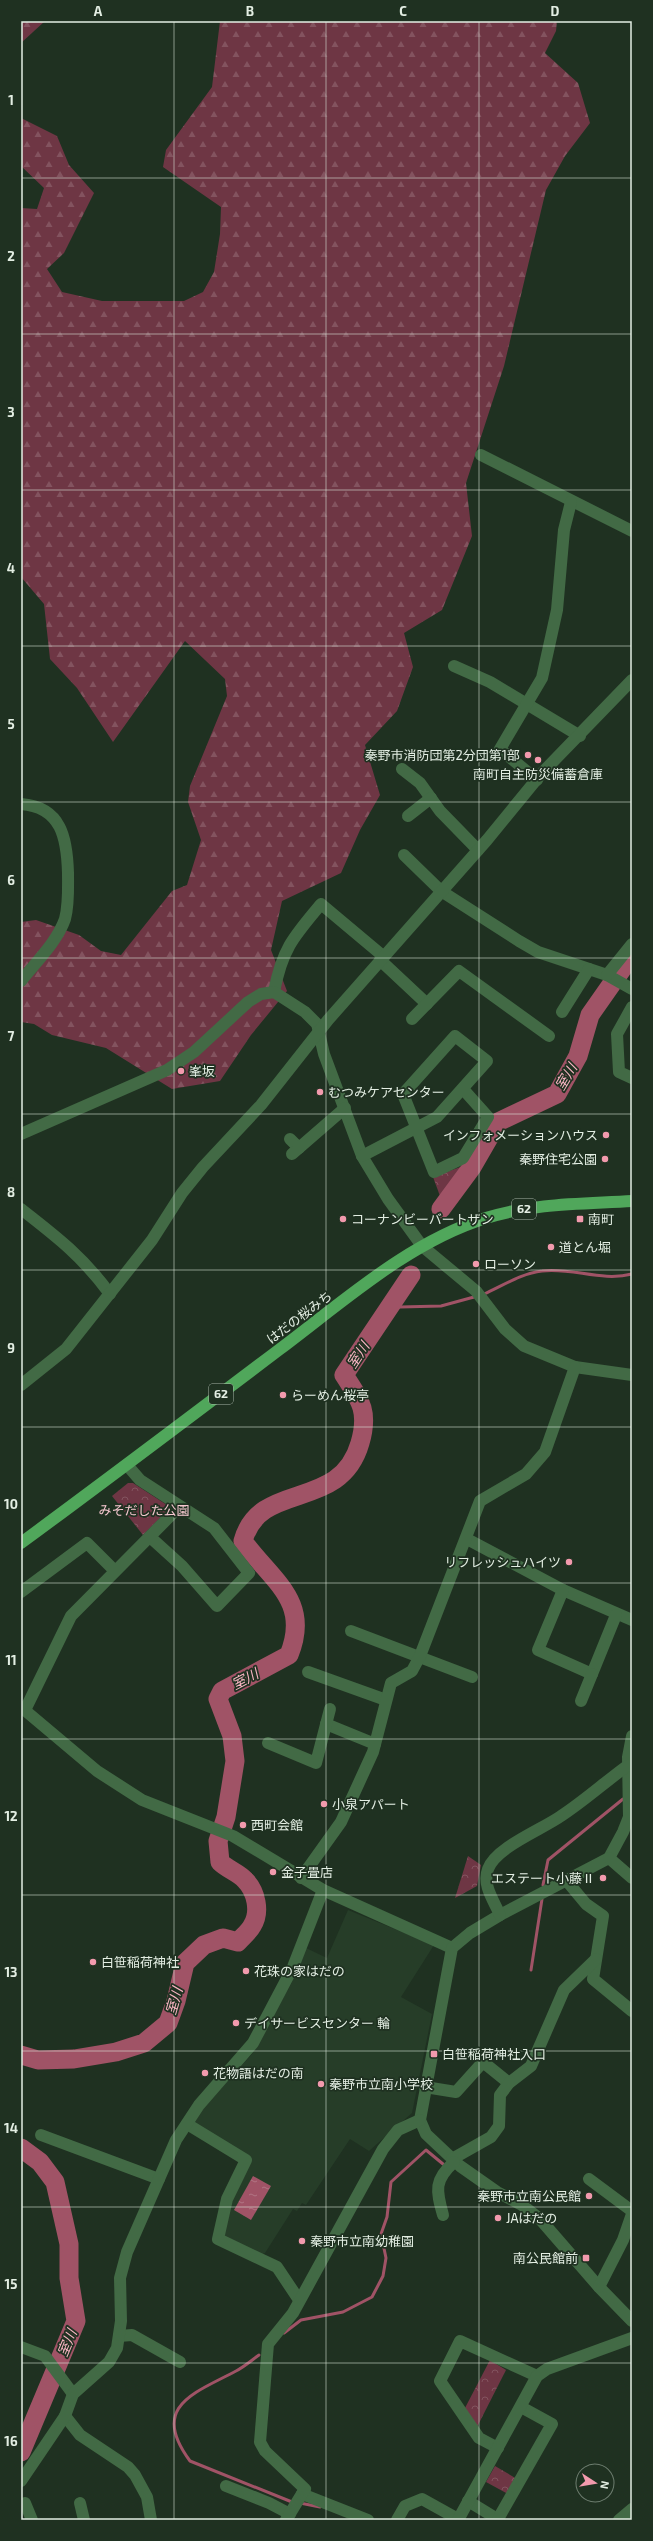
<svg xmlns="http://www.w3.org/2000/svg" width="653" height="2541" font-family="'Exo 2','Noto Sans JP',sans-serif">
<defs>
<pattern id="forest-firs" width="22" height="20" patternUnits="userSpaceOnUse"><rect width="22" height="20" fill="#6e3644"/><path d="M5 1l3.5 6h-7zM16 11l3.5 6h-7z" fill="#83535f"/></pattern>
<pattern id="park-crowns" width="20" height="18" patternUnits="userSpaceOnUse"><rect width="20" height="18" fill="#6e3644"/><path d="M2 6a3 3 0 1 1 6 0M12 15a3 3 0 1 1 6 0" fill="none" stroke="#83535f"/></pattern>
<pattern id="water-ripples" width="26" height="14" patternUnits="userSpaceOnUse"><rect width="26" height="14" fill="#a05366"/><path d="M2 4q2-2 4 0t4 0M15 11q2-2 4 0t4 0" fill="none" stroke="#b17483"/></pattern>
</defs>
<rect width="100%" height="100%" fill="#1f3121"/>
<polygon fill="#263d28" points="348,1910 434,1945 401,1997 432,2014 412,2113 369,2151 350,2139 306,2205 302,2203 297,2211 293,2209 265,2253 258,2256 224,2239 220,2233 249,2158 194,2124 193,2119 252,2054 292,1982 306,1948 327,1958"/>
<g fill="url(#forest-firs)">
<polygon points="21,21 45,21 21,43"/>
<polygon points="220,21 557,21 556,31 545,53 578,83 590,123 565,156 546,190 504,366 466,483 472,536 442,610 404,633 413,667 397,711 365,745 380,795 360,830 341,873 282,901 271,950 287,991 251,1035 220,1081 172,1089 106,1048 52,1035 34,1024 21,1022 21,922 36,920 79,935 101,951 121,955 172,891 187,885 201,840 188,802 190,786 227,696 225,679 185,641 113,742 77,688 50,659 44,604 21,577 21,208 37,209 44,188 21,166 21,118 57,136 69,165 94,193 64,253 47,269 62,292 102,301 184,301 203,292 214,272 220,234 221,207 163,167 166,150 212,87"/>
</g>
<g fill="url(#park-crowns)">
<polygon points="463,1166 443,1197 440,1196 433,1177"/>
<polygon points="128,1483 133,1483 167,1505 168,1510 143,1535 112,1496"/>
<polygon points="468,1856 481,1865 477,1886 455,1898"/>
<polygon points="490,2360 506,2370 477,2427 465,2408"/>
<polygon points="495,2466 517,2479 508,2494 486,2482"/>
</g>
<polygon fill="url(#water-ripples)" points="253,2176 271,2186 251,2220 234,2210"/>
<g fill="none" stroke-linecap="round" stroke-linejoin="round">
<g stroke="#a05366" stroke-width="3">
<path d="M 484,1294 C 502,1286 522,1273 542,1271 C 572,1267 601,1282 632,1274"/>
<polyline points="390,1305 400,1307 441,1306 474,1297"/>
<polyline points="543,1885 548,1860 623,1799"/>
<polyline points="531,1970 542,1899"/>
<polyline points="284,2333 301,2320 343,2312 372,2297 383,2276 386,2258 381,2234 387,2217 391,2182 426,2150 443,2164"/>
<path d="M 259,2355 C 252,2360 244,2367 236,2371 C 195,2393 149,2406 190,2461 L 292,2502"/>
<polyline points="300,2503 320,2507"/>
</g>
<g stroke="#a05366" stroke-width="19">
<polyline points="441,1209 472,1167 498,1122 557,1094 578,1056 590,1015 632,955"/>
<path d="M 21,2055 L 38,2060 L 74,2059 L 116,2052 L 144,2043 L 168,2023 L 176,2001 L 185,1963 L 204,1945 L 223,1938 L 238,1942 C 242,1937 249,1932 252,1926 C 261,1912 256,1891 245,1880 C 239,1873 227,1869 220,1862 L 218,1841 L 226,1817 L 235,1761 L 232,1736 L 218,1699 L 222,1691 L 289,1655 C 311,1601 272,1581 243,1541 C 260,1479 340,1513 360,1443 C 369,1412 361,1401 344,1375 L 411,1275"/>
<polyline points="21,2148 40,2162 55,2182 69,2244 69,2278 76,2321 21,2452"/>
</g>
<g stroke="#426a45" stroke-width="12">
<polyline points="481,455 632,531"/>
<polyline points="454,666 490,682 580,736"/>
<polyline points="402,769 420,783 440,811 478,850"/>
<polyline points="537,780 500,749 542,678 557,610 564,530 571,502"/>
<path d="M 21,804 C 62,807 67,839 68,873 C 68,889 69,904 65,919 C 57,942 36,962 21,981"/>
<polyline points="408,816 431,798"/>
<polyline points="404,855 441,891 519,941 538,952 607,975 632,989"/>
<polyline points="380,960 427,1004"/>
<polyline points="607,975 632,944"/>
<path d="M 274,992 C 282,949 294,936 321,904 L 383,956"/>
<polyline points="632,1007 617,1034 619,1072 632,1078"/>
<polyline points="562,1012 589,969"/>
<polyline points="412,1019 459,971 549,1036"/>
<polyline points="21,1134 167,1070 194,1052 248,1002 261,994 274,992 305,1012 317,1024 324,1054 362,1156 388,1199 422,1246 476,1291 505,1329 524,1346 575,1367 632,1375"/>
<polyline points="290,1139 299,1148"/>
<polyline points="292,1154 345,1108"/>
<polyline points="362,1156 437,1117 487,1061 455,1036 403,1094 434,1172 463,1158 488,1117 463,1089"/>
<path d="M 21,1209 C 57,1237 83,1257 110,1294"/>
<polyline points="21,1385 66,1349 152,1240 182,1193 203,1167 261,1105 328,1020 487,840 541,774 632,680"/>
<polyline points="127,1465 140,1480 214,1528 249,1573 217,1606 182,1566 150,1537"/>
<polyline points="467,1539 563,1590 632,1620"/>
<polyline points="563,1590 538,1650 592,1674 616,1615"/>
<polyline points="21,1592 87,1543 115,1571"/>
<polyline points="351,1631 472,1677"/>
<polyline points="308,1672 386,1700"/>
<polyline points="581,1701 592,1674"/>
<polyline points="21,1707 97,1771 142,1800 233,1836 323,1890 452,1948"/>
<polyline points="25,1710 71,1616 179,1507"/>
<polyline points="326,1724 375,1744"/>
<polyline points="632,1736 628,1757 629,1817 623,1832 609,1858 500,1915 470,1933 452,1948 420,2120 426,2134 460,2166 497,2192 522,2205 540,2219 599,2287 632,2321"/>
<polyline points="268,1743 316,1763 330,1709"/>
<polyline points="609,1858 632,1878"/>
<polyline points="301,1878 341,1822 373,1752 391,1683 412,1671 420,1656 480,1501 526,1474 545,1452 575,1367"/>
<polyline points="566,1880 586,1904 603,1916 593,1979 632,2011"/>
<path d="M 500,1915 C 494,1901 482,1885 488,1869 C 496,1847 543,1829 561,1816 C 584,1801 605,1782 627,1766"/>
<polyline points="425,2087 456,2092 483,2062 509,2083"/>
<polyline points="187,2124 246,2160 227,2199 218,2239 277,2267 299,2300"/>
<polyline points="41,2135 159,2179"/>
<polyline points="452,2159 491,2137 499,2126 500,2095 509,2083 531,2066 564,1990 596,1959"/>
<polyline points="589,2179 632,2211"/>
<path d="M 443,2215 C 436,2190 434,2180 454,2162"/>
<polyline points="599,2287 623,2240 632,2214"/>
<polyline points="119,2336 132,2335 180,2362"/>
<polyline points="21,2347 45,2356 73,2394"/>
<polyline points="65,2416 80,2435 128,2467 135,2475 147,2497 151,2520"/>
<polyline points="498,2448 479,2438 440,2381 460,2341 537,2376"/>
<polyline points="21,2481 65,2416 73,2394 109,2362 117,2348 121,2321 120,2278 127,2252 176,2140 199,2105 253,2043 293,1967 323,1890"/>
<polyline points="226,2486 269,2503 290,2514"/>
<polyline points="302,2494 368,2520"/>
<polyline points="468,2501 499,2520"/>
<polyline points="25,2503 32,2520"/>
<polyline points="80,2503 84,2520"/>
<polyline points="498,2519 552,2424 521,2407"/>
<polyline points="286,2520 305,2489 265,2451 260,2442 268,2344 293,2313 383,2149 398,2130 420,2120"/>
<polyline points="397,2520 405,2506 422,2499 458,2519"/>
<polyline points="458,2520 537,2376 547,2369 632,2338"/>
<polyline points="619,2520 632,2509"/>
</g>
<path stroke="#50a75b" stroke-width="12" d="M 21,1543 C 108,1479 194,1414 280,1349 C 344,1301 409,1242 486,1218 C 534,1203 583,1204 632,1201"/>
</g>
<path fill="none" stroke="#e3eee3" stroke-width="1" stroke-opacity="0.55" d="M 174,21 L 174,2520M 326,21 L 326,2520M 479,21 L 479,2520M 21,178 L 632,178M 21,334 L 632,334M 21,490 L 632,490M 21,646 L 632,646M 21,802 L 632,802M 21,958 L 632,958M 21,1114 L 632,1114M 21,1270 L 632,1270M 21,1427 L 632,1427M 21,1583 L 632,1583M 21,1739 L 632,1739M 21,1895 L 632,1895M 21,2051 L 632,2051M 21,2207 L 632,2207M 21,2363 L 632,2363"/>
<g fill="#f29aad" stroke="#1f3121" stroke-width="1.5">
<circle cx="528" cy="755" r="4"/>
<circle cx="538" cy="760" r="4"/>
<circle cx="181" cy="1071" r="4"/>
<circle cx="320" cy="1092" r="4"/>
<circle cx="606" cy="1135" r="4"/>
<circle cx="605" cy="1159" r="4"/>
<circle cx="343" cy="1219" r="4"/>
<rect x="576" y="1215" width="8" height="8" rx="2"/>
<circle cx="551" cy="1247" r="4"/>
<circle cx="476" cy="1264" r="4"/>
<circle cx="283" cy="1395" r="4"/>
<circle cx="569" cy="1562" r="4"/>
<circle cx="324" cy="1804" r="4"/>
<circle cx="243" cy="1825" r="4"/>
<circle cx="273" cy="1872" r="4"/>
<circle cx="603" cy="1878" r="4"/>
<circle cx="93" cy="1962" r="4"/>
<circle cx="246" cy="1971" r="4"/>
<circle cx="236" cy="2023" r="4"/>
<rect x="430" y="2050" width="8" height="8" rx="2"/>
<circle cx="205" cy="2073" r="4"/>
<circle cx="321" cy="2084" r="4"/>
<circle cx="589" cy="2196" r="4"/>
<circle cx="498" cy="2218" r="4"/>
<circle cx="302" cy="2241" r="4"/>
<rect x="582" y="2254" width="8" height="8" rx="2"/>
</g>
<g text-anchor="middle" stroke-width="3.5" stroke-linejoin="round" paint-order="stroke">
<g fill="#1f3121" stroke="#a8b5a9" stroke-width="1">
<rect x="512" y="1199" width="24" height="20" rx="3"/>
<rect x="209" y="1384" width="24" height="20" rx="3"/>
</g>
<g font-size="12" font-weight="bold" fill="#e3eee3">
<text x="524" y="1213">62</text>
<text x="221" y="1398">62</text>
</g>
<g font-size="13" fill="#e3eee3" stroke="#1f3121" text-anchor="start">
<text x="520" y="760" text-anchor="end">秦野市消防団第2分団第1部</text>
<text x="538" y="779" text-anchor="middle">南町自主防災備蓄倉庫</text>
<text x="189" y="1076">峯坂</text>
<text x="328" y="1097">むつみケアセンター</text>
<text x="598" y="1140" text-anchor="end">インフォメーションハウス</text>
<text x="597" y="1164" text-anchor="end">秦野住宅公園</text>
<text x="351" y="1224">コーナンビーバートザン</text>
<text x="588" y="1224">南町</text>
<text x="559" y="1252">道とん堀</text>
<text x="484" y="1269">ローソン</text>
<text x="291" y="1400">らーめん桜亭</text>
<text x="561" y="1567" text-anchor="end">リフレッシュハイツ</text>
<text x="332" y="1809">小泉アパート</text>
<text x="251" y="1830">西町会館</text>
<text x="281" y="1877">金子畳店</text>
<text x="595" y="1883" text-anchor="end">エステート小藤Ⅱ</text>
<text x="101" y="1967">白笹稲荷神社</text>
<text x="254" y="1976">花珠の家はだの</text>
<text x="244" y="2028">デイサービスセンター 輪</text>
<text x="442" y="2059">白笹稲荷神社入口</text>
<text x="213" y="2078">花物語はだの南</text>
<text x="329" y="2089">秦野市立南小学校</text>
<text x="581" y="2201" text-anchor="end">秦野市立南公民館</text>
<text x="506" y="2223">JAはだの</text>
<text x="310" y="2246">秦野市立南幼稚園</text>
<text x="578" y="2263" text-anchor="end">南公民館前</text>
</g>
<g font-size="13" fill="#e3eee3" stroke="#1f3121">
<text transform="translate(299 1317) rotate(-37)" y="5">はだの桜みち</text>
</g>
<g font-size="13" fill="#f6c8d0" stroke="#1f3121">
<text x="144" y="1515">みそだした公園</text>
</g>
<g font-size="14" font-style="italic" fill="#fab6c4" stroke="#1f3121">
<text transform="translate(566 1077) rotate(-59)" y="5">室川</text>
<text transform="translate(358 1355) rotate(-57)" y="5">室川</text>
<text transform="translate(245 1679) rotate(-28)" y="5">室川</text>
<text transform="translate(174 2001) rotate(-74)" y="5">室川</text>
<text transform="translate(67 2343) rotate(-67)" y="5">室川</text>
</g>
</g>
<rect width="653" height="2541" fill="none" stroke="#1f3121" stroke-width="44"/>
<g transform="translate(595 2483) rotate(102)"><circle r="19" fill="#1f3121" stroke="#6d7d6f"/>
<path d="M0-3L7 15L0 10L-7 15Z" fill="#f29aad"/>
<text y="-6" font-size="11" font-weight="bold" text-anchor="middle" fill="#e3eee3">N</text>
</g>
<rect x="22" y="22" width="609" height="2497" fill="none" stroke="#e3eee3" stroke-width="1.5"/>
<g font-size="13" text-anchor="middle" font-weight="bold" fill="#e3eee3">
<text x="98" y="16">A</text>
<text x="250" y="16">B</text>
<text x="403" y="16">C</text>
<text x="555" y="16">D</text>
<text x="11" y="105">1</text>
<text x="11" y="261">2</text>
<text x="11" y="417">3</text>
<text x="11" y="573">4</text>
<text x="11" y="729">5</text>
<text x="11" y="885">6</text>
<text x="11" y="1041">7</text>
<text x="11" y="1197">8</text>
<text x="11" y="1353">9</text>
<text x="11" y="1509">10</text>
<text x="11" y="1665">11</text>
<text x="11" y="1821">12</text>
<text x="11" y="1977">13</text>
<text x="11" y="2133">14</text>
<text x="11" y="2289">15</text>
<text x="11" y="2446">16</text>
</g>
</svg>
